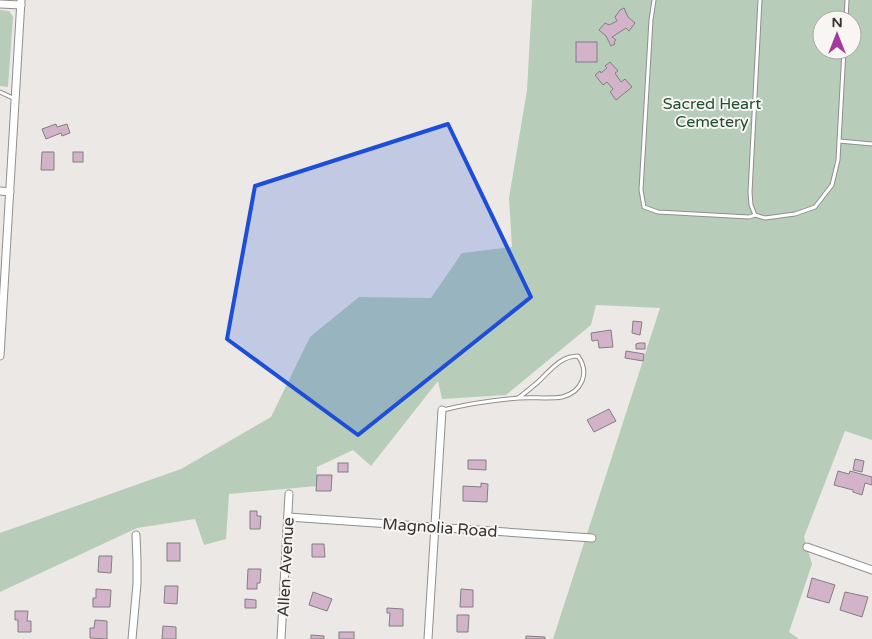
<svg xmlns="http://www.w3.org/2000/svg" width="872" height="639" font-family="'Varela Round',sans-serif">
<rect width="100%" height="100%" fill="#ebe8e5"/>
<g fill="#b7cdba" fill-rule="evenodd">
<path d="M 532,0 L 872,0 L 872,440 L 845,431 L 804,537 L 812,564 L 789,632 L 799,639 L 553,639 L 660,308 L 596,305 L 591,325 L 506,395 L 442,399 L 438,381 L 371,466 L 353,450 L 317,467 L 317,486 L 229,494 L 226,539 L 204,545 L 195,519 L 137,528 L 0,592 L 0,533 L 181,469 L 271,417 L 310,337 L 359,297 L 431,298 L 462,253 L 512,247 L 509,198 L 527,90 ZM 822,20 L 852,20 L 852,50 L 822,50 Z"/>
<polygon points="0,10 9,11 13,17 8,87 0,86"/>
</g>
<g fill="#d3b3ca" stroke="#827f81">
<polygon points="624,8 628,17 635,23 629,31 626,28 612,37 616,40 614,42 615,44 611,46 606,36 599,30 605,23 609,25 617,21 615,17 620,10"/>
<rect x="576" y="42" width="21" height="20"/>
<polygon points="610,62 618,71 615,73 621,82 625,79 632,87 616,100 610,92 613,89 607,82 603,85 595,75 600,71 601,73 607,68 605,66"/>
<polygon points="56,124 57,127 67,124 70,133 62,136 61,133 46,139 42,129"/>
<polygon points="42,152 54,152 54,170 41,170"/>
<rect x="73" y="152" width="10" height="10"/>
<polygon points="633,321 642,322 640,335 632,333"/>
<polygon points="611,330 613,347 599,348 598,340 592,341 591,333"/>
<polygon points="639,343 645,343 645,349 636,349 636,344"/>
<polygon points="626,351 644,354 643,361 625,358"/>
<polygon points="609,409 616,421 594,432 587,420"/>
<polygon points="855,459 864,461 862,472 853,470"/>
<polygon points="468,460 486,460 486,470 468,469"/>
<rect x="338" y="463" width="10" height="9"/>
<polygon points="838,471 849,474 850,471 872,477 872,485 865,483 862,495 853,492 853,490 834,485"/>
<polygon points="317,475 332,475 331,491 316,491"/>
<polygon points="481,483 488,484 487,502 463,501 463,486 481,487"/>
<polygon points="250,511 257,511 257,516 261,516 260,529 250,529"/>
<rect x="167" y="543" width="13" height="18"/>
<polygon points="312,544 324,544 325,557 312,557"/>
<polygon points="99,556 112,556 111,573 98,572"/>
<polygon points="248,569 261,569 260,583 257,583 257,589 247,589"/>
<polygon points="812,578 835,585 829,603 807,597"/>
<polygon points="165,586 178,586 177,604 164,603"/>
<polygon points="96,589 111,590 110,607 93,607 93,598 96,598"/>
<polygon points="461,589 473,590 473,607 460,607"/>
<polygon points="313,592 332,599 327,611 309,605"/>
<polygon points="845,592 868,597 862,617 840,610"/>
<polygon points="245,599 256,600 256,608 245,608"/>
<polygon points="387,608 403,609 403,626 389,626 390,613 387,613"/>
<polygon points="15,611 28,611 27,621 31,621 31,632 18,632 18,620 15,620"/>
<polygon points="457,615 469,615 468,632 457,632"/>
<polygon points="95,620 107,621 107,639 90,638 90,628 94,628"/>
<polygon points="163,626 176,627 176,639 162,639"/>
<rect x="339" y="632" width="15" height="7"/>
<polygon points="311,635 324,636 324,639 311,639"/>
<polygon points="526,636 545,637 545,639 526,639"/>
</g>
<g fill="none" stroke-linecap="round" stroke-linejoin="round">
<g stroke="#918f8c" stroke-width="5">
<g id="service">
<polyline points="654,0 651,20 641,190 644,207 658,212 749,217 755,215"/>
<polyline points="760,0 750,192 751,205 755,215 765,218 795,214 815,207 832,185 838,160 844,50"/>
<polyline points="846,20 847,0"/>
<polyline points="0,92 15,99"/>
<polyline points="839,141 872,144"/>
<path d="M 443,410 C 468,404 494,400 519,398 C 532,397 550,399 562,397 C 582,392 590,373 578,356 C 560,356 550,371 538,382 C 531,388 525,393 518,398"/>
</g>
</g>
<g stroke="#918f8c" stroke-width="9">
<g id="minor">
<polyline points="0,4 21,5"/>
<polyline points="0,191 10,192"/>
<polyline points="0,356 21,0"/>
<polyline points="288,517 592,538"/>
<polyline points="807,547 872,570"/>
<polyline points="132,639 137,584 137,560 136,535"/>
<polyline points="281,639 289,494"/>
<polyline points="428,639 442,410"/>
</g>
</g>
<use href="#service" stroke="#fff" stroke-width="3"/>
<use href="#minor" stroke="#fff" stroke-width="7"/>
</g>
<path fill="#1d4ed8" fill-opacity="0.2" stroke="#1d4ed8" stroke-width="4" stroke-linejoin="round" d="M 448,124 L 531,297 L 358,435 L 227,339 L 255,186 Z"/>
<g text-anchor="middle" stroke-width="4" stroke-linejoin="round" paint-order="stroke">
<g font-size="16" fill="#22502d" stroke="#f8f5f2">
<text x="712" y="109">Sacred Heart<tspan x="712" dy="18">Cemetery</tspan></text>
</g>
<g font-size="16" fill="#353433" stroke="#f8f5f2">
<text transform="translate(440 527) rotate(4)" y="6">Magnolia Road</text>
<text transform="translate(285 567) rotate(-87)" y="6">Allen Avenue</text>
</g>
</g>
<g transform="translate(837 35)"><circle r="24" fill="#f8f5f2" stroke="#aaa8a6"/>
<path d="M0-4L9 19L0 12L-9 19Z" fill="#a53999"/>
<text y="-8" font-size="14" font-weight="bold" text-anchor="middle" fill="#353433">N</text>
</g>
</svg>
